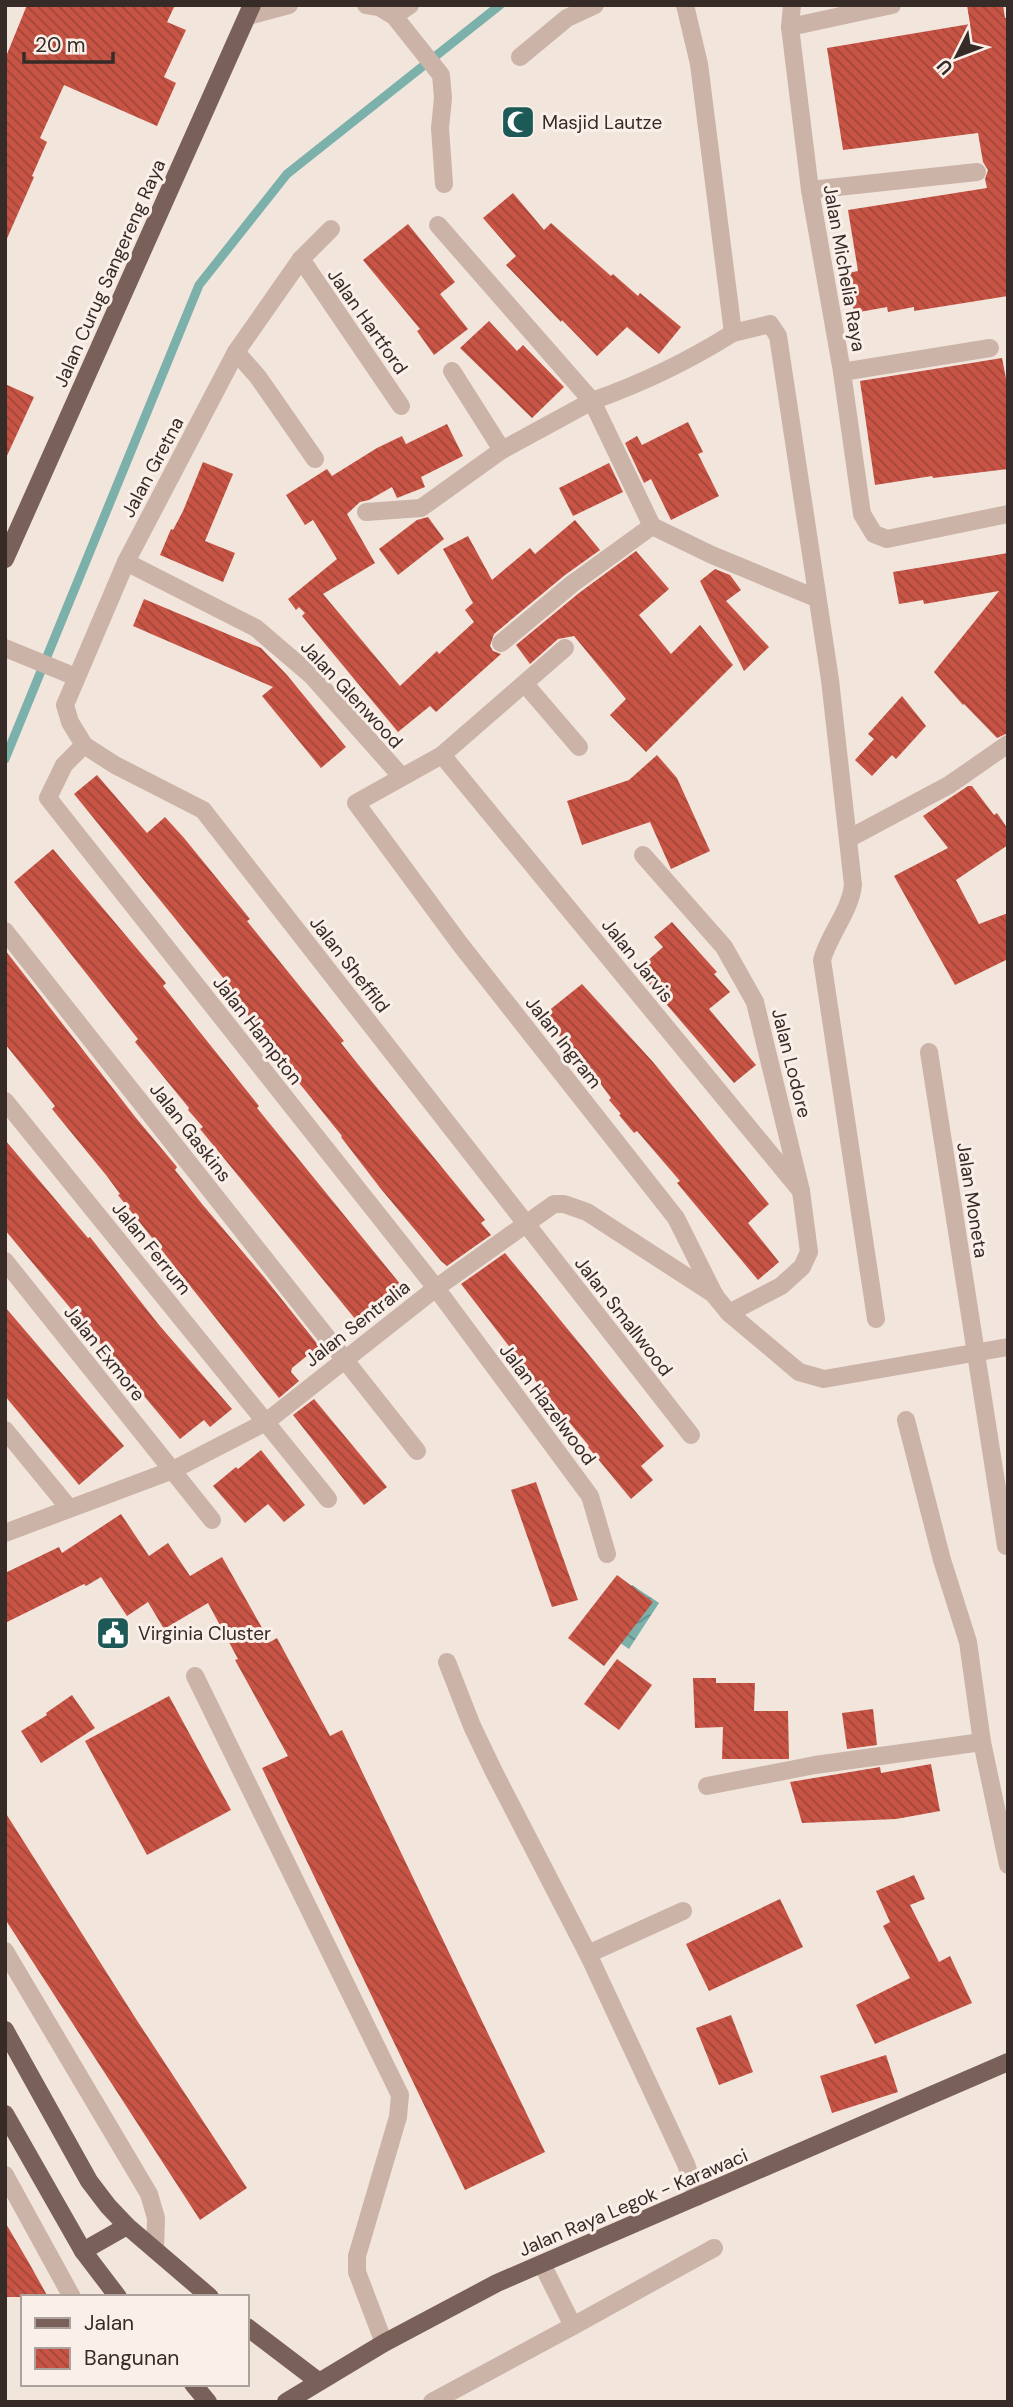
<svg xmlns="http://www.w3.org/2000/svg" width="1013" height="2407" font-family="'DM Sans',sans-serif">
<defs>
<pattern id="water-waves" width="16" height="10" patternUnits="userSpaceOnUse" patternTransform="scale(1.75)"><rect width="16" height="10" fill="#7bb0ab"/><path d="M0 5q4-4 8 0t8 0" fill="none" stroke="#668f8b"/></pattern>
<pattern id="building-back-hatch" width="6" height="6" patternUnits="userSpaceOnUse" patternTransform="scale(1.75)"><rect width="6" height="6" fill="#c75445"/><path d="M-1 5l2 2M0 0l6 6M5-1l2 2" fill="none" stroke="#a2463a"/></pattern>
</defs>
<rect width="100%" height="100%" fill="#f2e5dc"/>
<polygon fill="url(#water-waves)" points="632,1585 659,1603 629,1649 602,1631"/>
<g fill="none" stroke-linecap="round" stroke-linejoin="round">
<polyline stroke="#7bb0ab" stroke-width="9" points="5,759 199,285 287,174 500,5"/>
</g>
<g fill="url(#building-back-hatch)">
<polygon points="27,5 175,5 167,22 186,30 164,77 176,83 157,126 64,85 40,138 47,142 32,176 34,177 5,243 5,59"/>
<polygon points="967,5 1003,5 1005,18 1008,18 1008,296 914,311 914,307 888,312 887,307 854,313 848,273 858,271 848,210 987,188 985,179 988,170 983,162 978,133 843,150 827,48 970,24"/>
<polygon points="513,193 544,230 551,223 611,276 613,274 638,296 640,293 681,327 659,354 627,327 597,356 562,320 561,322 506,265 516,256 483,218"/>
<polygon points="408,224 455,282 440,294 468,329 434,355 417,331 420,329 363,260"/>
<polygon points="489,321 517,351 523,345 564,387 532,418 460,348"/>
<polygon points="1002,358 1008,389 1008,469 933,478 932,476 875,485 860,381"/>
<polygon points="5,384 34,397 5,460"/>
<polygon points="688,422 703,452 698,454 719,496 671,520 651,479 644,483 625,443 637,436 642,445"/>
<polygon points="447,424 463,456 421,477 425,487 397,498 392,487 369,500 360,502 347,514 375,563 323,594 400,686 437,651 439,654 474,622 465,610 473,603 443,549 468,536 492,580 530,548 535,554 575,520 600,550 565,575 494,634 490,646 493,651 501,654 436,712 430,706 398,732 302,616 305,613 299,607 296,610 288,599 337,559 313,520 305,525 286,495 327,469 332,476 377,448 402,436 406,444"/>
<polygon points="203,462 233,474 205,541 235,553 223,582 160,555 171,529 173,530 183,511"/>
<polygon points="609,463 623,492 573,516 559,488"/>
<polygon points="428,517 444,539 398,575 379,549 417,520"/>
<polygon points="636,551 669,589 639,615 671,654 700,625 733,665 646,752 610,715 626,699 574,636 558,639 530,664 516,645 579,593"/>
<polygon points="1008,553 1008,733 997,738 964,704 963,705 934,672 999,591 924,604 923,600 899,604 893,572"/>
<polygon points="715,569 730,575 741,590 726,601 769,647 744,671 700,581"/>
<polygon points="144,599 261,648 287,675 346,747 321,768 262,696 273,687 133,626"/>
<polygon points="902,696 926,726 896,759 892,755 872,776 855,760 874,739 868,734"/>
<polygon points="657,755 677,778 710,851 671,869 650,822 582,845 567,801 629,780"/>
<polygon points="97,775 147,833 165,817 184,838 250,919 247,921 344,1041 341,1043 369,1078 485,1220 481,1223 491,1235 447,1266 441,1261 381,1189 341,1137 342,1136 287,1068 289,1067 275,1048 221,982 224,979 74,794"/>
<polygon points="968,786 972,786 994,815 997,813 1008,829 1008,845 956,880 979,924 1008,913 1008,959 955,985 894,876 948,848 923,816"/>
<polygon points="53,849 166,983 163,986 259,1106 257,1108 401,1285 356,1320 200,1129 203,1127 188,1110 189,1108 135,1042 138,1039 14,882"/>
<polygon points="672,922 717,972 714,974 730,992 709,1009 756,1065 734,1083 637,970 663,947 654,937"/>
<polygon points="5,950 136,1118 177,1167 175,1170 202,1204 264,1277 319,1346 292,1368 291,1372 299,1381 279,1398 118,1195 120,1194 106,1175 52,1109 55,1106 5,1044"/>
<polygon points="582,984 653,1062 769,1204 748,1223 779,1262 758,1280 677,1183 680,1181 637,1131 634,1133 619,1115 621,1114 609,1100 611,1098 600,1083 542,1016"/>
<polygon points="5,1140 88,1238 90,1237 159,1325 232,1409 210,1427 204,1420 180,1439 5,1230"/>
<polygon points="505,1253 664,1446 641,1466 653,1480 631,1499 588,1447 589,1446 545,1393 461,1284"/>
<polygon points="5,1307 124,1446 79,1485 5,1396"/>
<polygon points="314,1399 387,1487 364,1505 293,1415"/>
<polygon points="261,1450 305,1505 284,1522 268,1504 245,1523 213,1486 236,1467 238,1469"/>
<polygon points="536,1482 578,1600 552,1607 511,1490"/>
<polygon points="121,1514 149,1556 168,1543 190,1576 222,1557 270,1642 277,1638 330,1736 342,1730 545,2152 465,2190 262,1768 288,1756 235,1660 238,1659 208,1603 164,1629 148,1602 127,1616 101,1577 86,1586 84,1584 5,1623 5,1573 59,1547 62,1553"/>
<polygon points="617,1575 653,1602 604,1666 568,1638"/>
<polygon points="617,1659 652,1685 619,1730 584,1704"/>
<polygon points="693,1678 716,1678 716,1683 755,1683 754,1711 788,1711 789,1759 722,1759 723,1727 695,1728"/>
<polygon points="72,1695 95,1728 41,1763 21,1731 47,1715 46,1713"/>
<polygon points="169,1696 231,1810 147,1855 85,1741"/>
<polygon points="873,1709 877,1745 847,1749 842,1713"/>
<polygon points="931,1764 940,1811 896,1819 802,1823 790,1782 880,1767 881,1773"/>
<polygon points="5,1812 136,2019 247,2188 200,2220 5,1919"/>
<polygon points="914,1875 925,1899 910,1905 939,1962 950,1956 972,2003 875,2044 856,2005 910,1978 883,1926 890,1922 876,1891"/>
<polygon points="780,1899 803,1947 709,1991 686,1944"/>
<polygon points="731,2015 753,2072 719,2085 696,2028"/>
<polygon points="886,2055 898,2092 832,2113 820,2076"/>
<polygon points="5,2222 29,2263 48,2297 5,2297"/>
</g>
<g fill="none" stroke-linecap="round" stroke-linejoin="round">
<g stroke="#cbb3a8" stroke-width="18">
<polyline points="366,5 379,7 394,16 441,75 443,98 440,128 444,184"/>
<path d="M 685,5 L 699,64 L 733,333 L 770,324 L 778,336 L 830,680 L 853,885 C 850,912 829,934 822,960 L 876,1319"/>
<polyline points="792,5 790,27 810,190 842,372 862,514 874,534 887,539 1008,514"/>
<polyline points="248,16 289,5"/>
<polyline points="394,16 410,5"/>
<polyline points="790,27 892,5"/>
<polyline points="520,57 567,18 595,5"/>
<polyline points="810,190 977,172"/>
<path d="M 438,225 L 592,401 C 643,383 687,362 733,333"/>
<polyline points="301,259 401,406"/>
<polyline points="236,352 258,377 315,459"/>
<polyline points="452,371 502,450 592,401 652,526 712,555 816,598"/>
<polyline points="842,372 990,348"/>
<polyline points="366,512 421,508 502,450"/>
<polyline points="126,562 256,628 312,676 401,776"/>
<polyline points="501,643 572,584 652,526"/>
<polyline points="5,648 76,677"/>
<polyline points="565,648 442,755 356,803 460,944 676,1218 715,1296 729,1313 799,1372 824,1379 1008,1347"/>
<polyline points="525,684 579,747"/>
<polyline points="84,745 70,722 65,705 126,562 236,352 301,259 331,229"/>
<polyline points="442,755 801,1191"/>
<polyline points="848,839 949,785 1008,744"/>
<polyline points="643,855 724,947 755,1002 801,1191 809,1252 802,1267 781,1286 729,1313"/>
<polyline points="5,931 417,1451"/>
<polyline points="929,1052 1006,1546"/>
<polyline points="5,1101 328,1499"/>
<polyline points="5,1261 212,1520"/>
<polyline points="906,1420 942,1560 968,1642 982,1742 1008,1865"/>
<polyline points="5,1430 69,1508"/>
<polyline points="5,1533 173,1470 266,1422 436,1288 554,1204 564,1204 587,1212 715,1295"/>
<polyline points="607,1554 590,1496 436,1288 48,798 64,765 84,745 115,765 203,810 691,1435"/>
<polyline points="447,1662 472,1726 494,1772 588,1954 686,2164 697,2197"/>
<polyline points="195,1676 400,2095 398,2117 357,2256 357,2272 384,2343"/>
<polyline points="707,1786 815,1765 982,1742"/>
<polyline points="5,1951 149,2194 156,2218 155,2250"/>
<polyline points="588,1954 683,1911"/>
<polyline points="5,2175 72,2297"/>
<polyline points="573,2326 714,2248"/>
<polyline points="432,2402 573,2326 542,2264"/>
</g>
<g stroke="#796059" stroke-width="18">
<polyline points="5,559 252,5"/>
<polyline points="5,2030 89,2181 108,2206 127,2226 210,2297"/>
<polyline points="5,2114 83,2251 118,2297"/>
<polyline points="83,2251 127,2226"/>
<polyline points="247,2327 318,2381"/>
<polyline points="193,2384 208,2402"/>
<polyline points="286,2402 384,2343 497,2283 1008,2062"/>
</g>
</g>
<defs>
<g id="mosque-square" transform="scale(1.75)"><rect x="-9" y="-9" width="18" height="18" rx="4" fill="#1d5956" stroke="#faf0e9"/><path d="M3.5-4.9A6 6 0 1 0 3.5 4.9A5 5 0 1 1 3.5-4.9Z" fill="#fff"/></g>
<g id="civic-square" transform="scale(1.75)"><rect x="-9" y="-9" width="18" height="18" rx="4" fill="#1d5956" stroke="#faf0e9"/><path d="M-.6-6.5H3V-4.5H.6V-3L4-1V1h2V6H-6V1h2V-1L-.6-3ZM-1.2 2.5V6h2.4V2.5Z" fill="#fff"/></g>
</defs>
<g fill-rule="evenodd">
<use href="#mosque-square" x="518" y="122"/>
<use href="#civic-square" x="113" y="1633"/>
</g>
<g text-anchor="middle" stroke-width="6" stroke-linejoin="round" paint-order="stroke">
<g font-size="19" fill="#372b28" stroke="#faf0e9" text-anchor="start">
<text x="542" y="129">Masjid Lautze</text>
<text x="138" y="1640">Virginia Cluster</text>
</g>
<g font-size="19" fill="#372b28" stroke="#faf0e9">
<text transform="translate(845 268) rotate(80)" y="7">Jalan Michelia Raya</text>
<text transform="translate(109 273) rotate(-66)" y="7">Jalan Curug Sangereng Raya</text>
<text transform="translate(368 321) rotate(55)" y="7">Jalan Hartford</text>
<text transform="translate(152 467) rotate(-62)" y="7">Jalan Gretna</text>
<text transform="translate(352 694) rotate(47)" y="7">Jalan Glenwood</text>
<text transform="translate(638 960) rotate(51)" y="7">Jalan Jarvis</text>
<text transform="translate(350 964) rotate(52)" y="7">Jalan Sheffild</text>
<text transform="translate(258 1030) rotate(52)" y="7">Jalan Hampton</text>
<text transform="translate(564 1042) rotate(52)" y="7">Jalan Ingram</text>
<text transform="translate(792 1063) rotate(76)" y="7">Jalan Lodore</text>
<text transform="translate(191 1132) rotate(52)" y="7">Jalan Gaskins</text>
<text transform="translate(973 1200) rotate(81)" y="7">Jalan Moneta</text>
<text transform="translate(152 1248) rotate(51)" y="7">Jalan Ferrum</text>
<text transform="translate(624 1316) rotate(52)" y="7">Jalan Smallwood</text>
<text transform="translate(357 1323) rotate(-38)" y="7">Jalan Sentralia</text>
<text transform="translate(105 1353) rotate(51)" y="7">Jalan Exmore</text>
<text transform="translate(548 1404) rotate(53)" y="7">Jalan Hazelwood</text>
<text transform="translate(633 2202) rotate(-23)" y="7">Jalan Raya Legok - Karawaci</text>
</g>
</g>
<rect width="1013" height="2407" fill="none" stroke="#372b28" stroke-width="14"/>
<rect x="21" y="2295" width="228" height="91" fill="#faf0e9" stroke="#aca19c" stroke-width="2"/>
<rect x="35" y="2318" width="35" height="10" fill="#796059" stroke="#aca19c" stroke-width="2"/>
<text x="84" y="2330" font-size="21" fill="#372b28">Jalan</text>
<rect x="35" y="2348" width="35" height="21" fill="url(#building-back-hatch)" stroke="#aca19c" stroke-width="2"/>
<text x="84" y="2365" font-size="21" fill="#372b28">Bangunan</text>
<g transform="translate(957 56) rotate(228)" stroke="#faf0e9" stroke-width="5" paint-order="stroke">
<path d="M0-5L12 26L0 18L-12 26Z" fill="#372b28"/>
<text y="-10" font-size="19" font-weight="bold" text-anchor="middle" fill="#372b28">U</text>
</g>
<path d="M24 52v10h89v-10" fill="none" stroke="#372b28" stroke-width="3.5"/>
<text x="35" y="52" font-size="21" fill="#372b28" stroke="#faf0e9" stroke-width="5" paint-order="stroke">20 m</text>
</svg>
